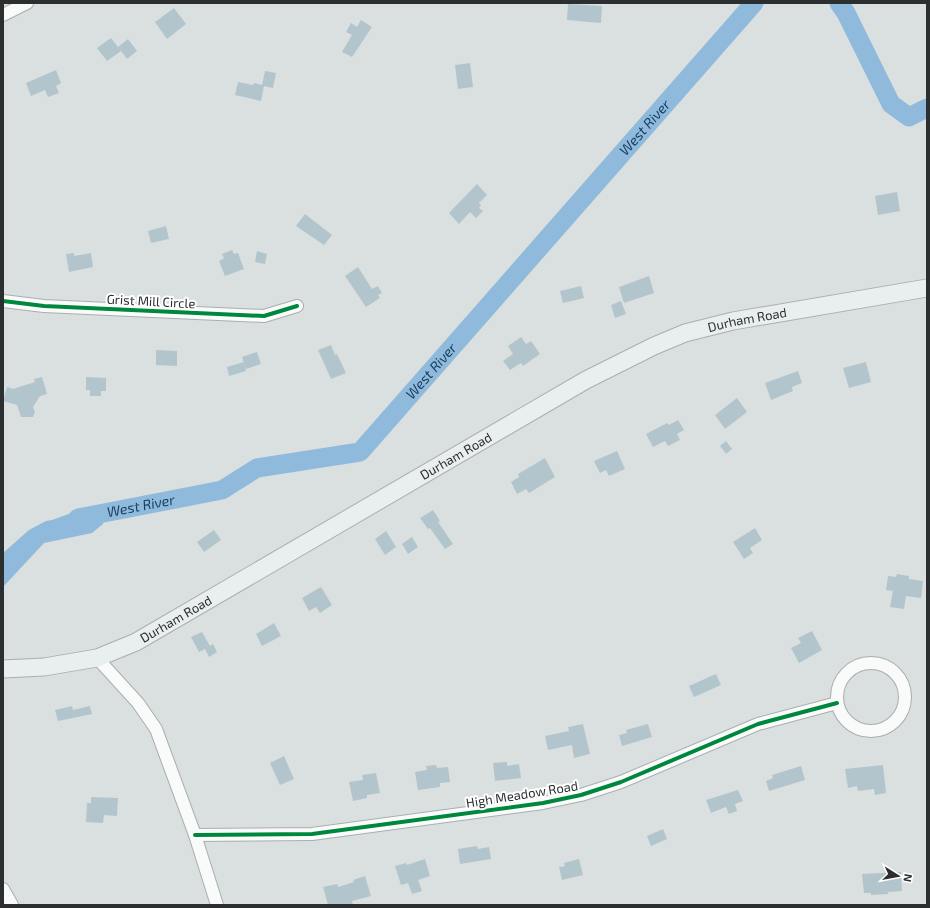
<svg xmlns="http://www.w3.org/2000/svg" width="930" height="908" font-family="'Exo 2',sans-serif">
<rect width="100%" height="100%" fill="#dadfe0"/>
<polygon fill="#90badc" points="88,508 102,511 105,517 103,524 92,533 44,543 3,587 3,553 29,530 46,521 52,520 77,511"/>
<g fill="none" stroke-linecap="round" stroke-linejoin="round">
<g stroke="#90badc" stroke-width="19">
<polyline points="839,3 846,13 891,104 909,117 927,108"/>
<path id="s1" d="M 78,518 L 222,490 L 257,468 L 360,452 L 754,3"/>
</g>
</g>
<g fill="#b3c5cc">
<polygon points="568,4 602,6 601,23 567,20"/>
<polygon points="174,8 186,24 167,39 155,22"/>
<polygon points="361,20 372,27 352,57 342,52 352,35 346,32 351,23 357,27"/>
<polygon points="111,38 121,51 107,61 97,48"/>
<polygon points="128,39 137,51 127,59 118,47"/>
<polygon points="470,63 473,87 458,89 455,65"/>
<polygon points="56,70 61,83 56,86 59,93 48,97 45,90 31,96 26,83"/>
<polygon points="265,71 276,73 273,88 264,86 261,101 235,95 238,82 253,85 254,83 262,85"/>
<polygon points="477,184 487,195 479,203 481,205 479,208 483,211 476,218 470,212 459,224 449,213"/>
<polygon points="897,192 900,211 878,215 875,196"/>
<polygon points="305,214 332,235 324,245 296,226"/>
<polygon points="166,226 169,239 151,243 148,231"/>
<polygon points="232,250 234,254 238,253 244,269 225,276 219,261 224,258 222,254"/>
<polygon points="257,251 267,254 265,264 255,262"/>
<polygon points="74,253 74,256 91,253 93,267 69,272 66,254"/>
<polygon points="358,267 372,289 378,286 382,293 378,295 380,298 366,307 345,276"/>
<polygon points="649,276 654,293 624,303 619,287"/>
<polygon points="581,286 584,298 563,303 560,291"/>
<polygon points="621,301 626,314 615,318 611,305"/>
<polygon points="521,337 526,344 531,341 540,354 523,366 521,363 510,370 503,361 513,354 508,346"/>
<polygon points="331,345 335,355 337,354 346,373 331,379 318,350"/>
<polygon points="156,350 177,351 177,366 156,365"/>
<polygon points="257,352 261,364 246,369 242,357"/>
<polygon points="244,362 246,371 229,376 227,367"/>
<polygon points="866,362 871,382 849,388 843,368"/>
<polygon points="798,371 802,383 792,387 793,391 771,400 765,383"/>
<polygon points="42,377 47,394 40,396 33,407 35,412 33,417 21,417 17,405 3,401 7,387 13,389 35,382 34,379"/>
<polygon points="86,377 106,378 106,391 101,391 101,396 90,396 90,390 86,390"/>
<polygon points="737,398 747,412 725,429 715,415"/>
<polygon points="678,420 684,430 677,434 680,440 668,446 665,441 653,447 646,434 667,423 669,425"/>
<polygon points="726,441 732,449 726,454 720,446"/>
<polygon points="617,451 625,469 609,476 606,470 600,473 594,461"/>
<polygon points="545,458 555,477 529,493 526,489 517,494 511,482 519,477 518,474"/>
<polygon points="433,510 440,521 438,522 453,544 445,549 432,531 430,528 428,529 420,518"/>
<polygon points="755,528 762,540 750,548 753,553 744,559 733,542"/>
<polygon points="214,530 221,540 204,552 197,542"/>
<polygon points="386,531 396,547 385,555 375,539"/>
<polygon points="412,537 418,547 408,554 402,544"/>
<polygon points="897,574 909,576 909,579 923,581 921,598 906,596 904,609 890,607 893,591 886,590 888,576 896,577"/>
<polygon points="321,587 332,605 320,613 316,607 309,611 302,598"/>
<polygon points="274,623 281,636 262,646 256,634"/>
<polygon points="812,631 822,650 799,663 791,648 801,643 798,638"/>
<polygon points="202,632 210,646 213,644 217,652 209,657 205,649 199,652 191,637"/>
<polygon points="716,674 721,685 694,697 689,686"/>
<polygon points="72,706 73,710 90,706 92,714 58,721 55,710"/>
<polygon points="583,724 590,754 574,758 572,745 548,750 545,736 569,731 568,727"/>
<polygon points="648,724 652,737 622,746 619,735 627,733 626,730"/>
<polygon points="284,756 294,779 280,785 270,763"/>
<polygon points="507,762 507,766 519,764 521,778 495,781 493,763"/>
<polygon points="436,765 437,768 448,767 450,782 440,783 440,787 418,790 415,772 427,770 426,766"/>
<polygon points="883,765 886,793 875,795 874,789 858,791 857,786 848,788 845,769"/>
<polygon points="801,766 805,780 769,791 766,781 773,778 772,775"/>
<polygon points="376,773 380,793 367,795 367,798 353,801 349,782 363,780 362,775"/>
<polygon points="738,790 743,801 735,804 737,811 729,814 726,807 711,813 706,800"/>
<polygon points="91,797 118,798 117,816 104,815 103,823 86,822 87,803 91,803"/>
<polygon points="663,829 667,839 651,846 647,836"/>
<polygon points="477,846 478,849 489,847 491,859 460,864 458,849"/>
<polygon points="425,859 430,876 418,880 422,891 412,894 408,883 401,885 395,866 406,863 407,865"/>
<polygon points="579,859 583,875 562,880 559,867 565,866 564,863"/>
<polygon points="901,872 902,891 888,892 888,894 871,895 871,893 864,893 862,874"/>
<polygon points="365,876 371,896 352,901 353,905 328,905 323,887 337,884 338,887 354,882 353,880"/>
</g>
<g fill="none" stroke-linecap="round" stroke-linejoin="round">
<g stroke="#aaaeae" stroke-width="14">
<g id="street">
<polyline points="3,15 27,3"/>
<polyline points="3,301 44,306 264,316 297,306"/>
<polyline points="97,658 138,703 156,729 195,835 217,905"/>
<circle cx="871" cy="697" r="34"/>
<polyline points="195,835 312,834 543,803 581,795 621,782 758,724 837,703"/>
<polyline points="3,889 12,905"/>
</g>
</g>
<g stroke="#aaaeae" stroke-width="19">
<g id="secondary">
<path id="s2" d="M 3,669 L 44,667 L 97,658 L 136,642 L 586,380 L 654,346 L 685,333 L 733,321 L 927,288"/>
</g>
</g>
<use href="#street" stroke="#f9fafa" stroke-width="12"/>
<use href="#secondary" stroke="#e9eeee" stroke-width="17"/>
<g stroke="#fff" stroke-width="6">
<g id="cycleway">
<polyline points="3,301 44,306 264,316 297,306"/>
<polyline points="195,835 312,834 543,803 581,795 621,782 758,724 837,703"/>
</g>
</g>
<use href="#cycleway" stroke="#00873e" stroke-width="4"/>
</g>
<g text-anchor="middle" stroke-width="4" stroke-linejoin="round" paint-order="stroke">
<g font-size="13" fill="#2c2f30" stroke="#fff">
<text transform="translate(151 301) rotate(3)" y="5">Grist Mill Circle</text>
<text dy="5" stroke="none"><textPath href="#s2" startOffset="831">Durham Road</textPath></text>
<text dy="5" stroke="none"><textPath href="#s2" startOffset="507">Durham Road</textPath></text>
<text dy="5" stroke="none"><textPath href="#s2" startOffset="183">Durham Road</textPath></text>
<text transform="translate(522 794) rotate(-9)" y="5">High Meadow Road</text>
</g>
<g font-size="14" font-style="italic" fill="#154061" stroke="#fff">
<text dy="5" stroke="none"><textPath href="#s1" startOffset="724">West River</textPath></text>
<text dy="5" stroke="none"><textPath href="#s1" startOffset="400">West River</textPath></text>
<text dy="5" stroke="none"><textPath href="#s1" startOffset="64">West River</textPath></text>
</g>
</g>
<rect width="930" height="908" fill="none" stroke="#2c2f30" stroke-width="8"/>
<g transform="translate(898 876) rotate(101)" stroke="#ffffff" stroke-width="3" paint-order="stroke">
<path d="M0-3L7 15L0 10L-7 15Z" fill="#2c2f30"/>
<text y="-6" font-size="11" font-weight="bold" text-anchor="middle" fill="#2c2f30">N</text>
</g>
</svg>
